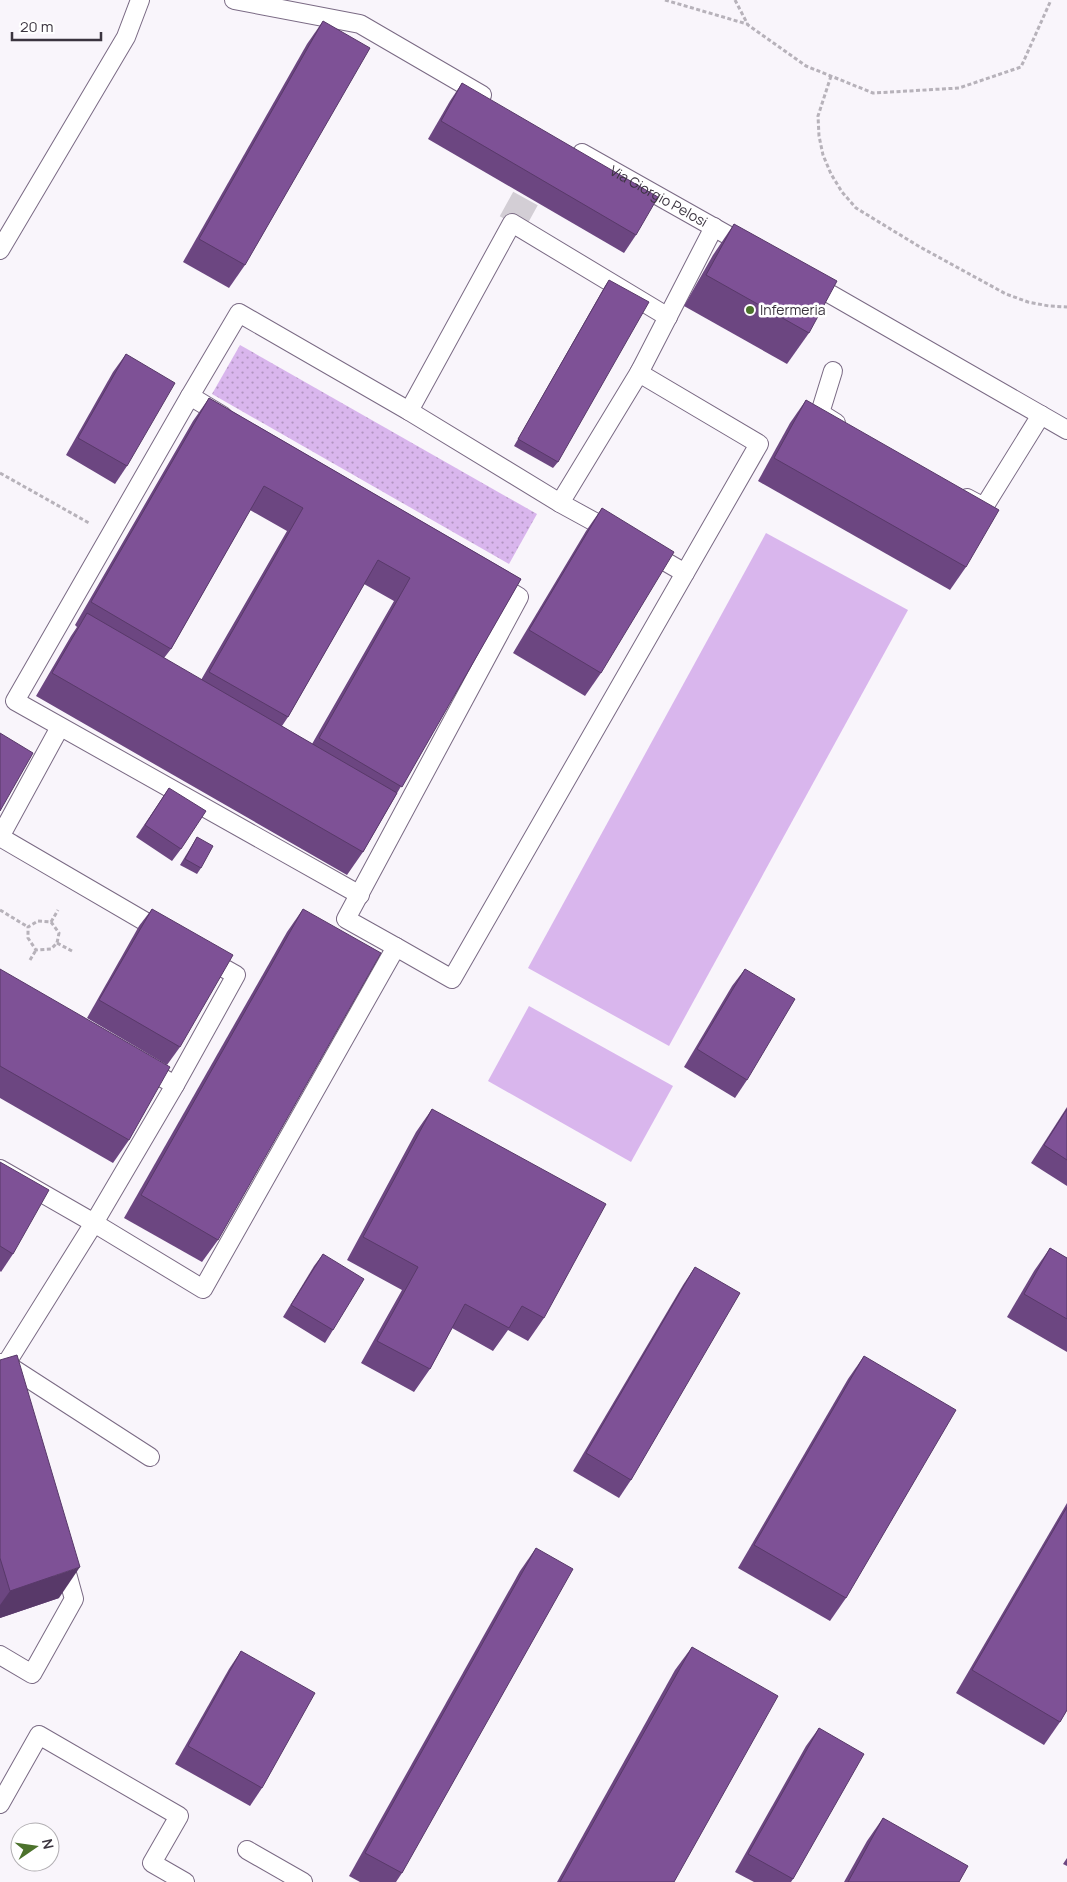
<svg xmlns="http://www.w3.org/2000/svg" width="1067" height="1882" font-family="Manrope,sans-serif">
<defs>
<pattern id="grass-dots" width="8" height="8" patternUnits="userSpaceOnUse" patternTransform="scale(1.25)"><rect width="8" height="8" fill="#d9b6ed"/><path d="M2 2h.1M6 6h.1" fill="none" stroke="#b195c1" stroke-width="1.8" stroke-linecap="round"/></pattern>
</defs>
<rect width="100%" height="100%" fill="#f9f5fb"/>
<polygon fill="url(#grass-dots)" points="240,345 537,514 509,564 212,394"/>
<g fill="#d9b6ed">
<polygon points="766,533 908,610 669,1046 528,968"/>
<polygon points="529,1006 673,1086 631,1162 488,1081"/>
</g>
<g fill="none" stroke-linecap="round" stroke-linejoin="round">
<polyline stroke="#d3ced5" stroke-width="28" stroke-dasharray="28 14" stroke-linecap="butt" points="512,223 545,163"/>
<g stroke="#7a6a84" stroke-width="20">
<g id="lane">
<polyline points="234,0 360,24 482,95"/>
<path id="s1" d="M 582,153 L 747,246"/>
<polyline points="0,250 126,37 140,0"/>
<polyline points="811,283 1067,430"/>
<polyline points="833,371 820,413 836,423"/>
<polyline points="190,396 15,701 360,895"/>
<polyline points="409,411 512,223 668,317"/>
<polyline points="223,416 190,396 239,313 409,411 560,503"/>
<polyline points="967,498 984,507 1041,415"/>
<polyline points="613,532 560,503 642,368"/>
<polyline points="647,551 685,573"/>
<polyline points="0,837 163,932"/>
<polyline points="0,837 60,727"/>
<polyline points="396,947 346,919 519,597 493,581"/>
<polyline points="175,1085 236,975 204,957"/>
<polyline points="0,1169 94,1223 175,1085 143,1067"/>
<polyline points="0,1363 6,1364 94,1223 203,1289 396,947 452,979 759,444 639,373 714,227"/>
<polyline points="7,1366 6,1364 150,1457"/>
<polyline points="0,1655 32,1674 74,1599 63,1559"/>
<polyline points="0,1804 39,1735 179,1816 152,1863 185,1882"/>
<polyline points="247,1850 303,1882"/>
</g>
</g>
<g stroke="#b7b2ba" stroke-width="3" stroke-dasharray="4 2.5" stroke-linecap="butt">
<polyline points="665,0 747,24"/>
<polyline points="735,0 748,25 806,66 873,93 959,88 1021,67 1051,0"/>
<polyline points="831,76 818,116 819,136 823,155 831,174 842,192 856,208 920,247 1006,294 1028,302 1049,306 1067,307"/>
<polyline points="0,473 89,523"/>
<polyline points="0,910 28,927"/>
<polygon points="38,921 51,922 59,933 57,943 51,949 36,950 28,938 28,927"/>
<polyline points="51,922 58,910"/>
<polyline points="57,943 72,951"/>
<polyline points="30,960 36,950"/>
</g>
<use href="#lane" stroke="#fff" stroke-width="18"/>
</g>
<g fill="#6c4681" fill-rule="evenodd">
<polygon points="323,21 245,265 229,288 183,262 307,44"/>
<polygon points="462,83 636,235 624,253 428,139 450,101"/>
<polygon points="734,224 809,333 787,364 684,306 713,255"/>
<polygon points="609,280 558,462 553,468 514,446 605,286"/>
<polygon points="126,354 127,466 115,484 66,455 113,372"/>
<path d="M 209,398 L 521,579 L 363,852 L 347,875 L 36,696 L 71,636 L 77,627 L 75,625 L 193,421 ZM 250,510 L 287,531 L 201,680 L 164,658 L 171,649 ZM 364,584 L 394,601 L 312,744 L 282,726 L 288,717 Z"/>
<polygon points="806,400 966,567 950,590 758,481 790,423"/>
<polygon points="602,508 601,673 585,696 513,653 586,531"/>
<polygon points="169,788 181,849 172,861 136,837"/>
<polygon points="197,837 201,868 197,874 180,865"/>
<polygon points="152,909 180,1047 167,1065 87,1018 139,926"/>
<polygon points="303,909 218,1240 202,1262 124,1218 287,932"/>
<polygon points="0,969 129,1140 113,1163 0,1098"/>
<polygon points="745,969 747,1080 735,1098 684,1067 732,986"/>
<polygon points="1067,1107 1067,1186 1031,1163"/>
<polygon points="432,1109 544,1318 528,1341 508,1330 493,1351 452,1328 430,1369 414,1392 361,1363 402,1290 347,1260 416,1132"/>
<polygon points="0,1162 13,1254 1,1272 0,1271"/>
<polygon points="1050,1248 1067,1258 1067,1352 1007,1317 1034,1271"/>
<polygon points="323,1254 333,1330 325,1343 283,1317 314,1266"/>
<polygon points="695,1267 631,1480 619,1498 573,1471 683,1285"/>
<polygon points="864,1356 846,1598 830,1621 738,1568 848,1379"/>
<polygon points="0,1360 59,1598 0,1618"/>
<polygon points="1067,1503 1067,1710 1060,1722 1044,1745 956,1693"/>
<polygon points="536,1548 402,1873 396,1882 360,1882 349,1876 520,1571"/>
<polygon points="692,1647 674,1882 557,1882 675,1670"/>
<polygon points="241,1651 262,1788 250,1806 175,1764 229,1669"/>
<polygon points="819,1728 793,1879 791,1882 754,1882 735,1872 806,1746"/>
<polygon points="883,1818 959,1882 844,1882 867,1841"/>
<polygon points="1067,1858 1067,1866 1063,1864"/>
</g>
<polygon fill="#583969" points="80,1567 59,1598 0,1618 0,1605 10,1591"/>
<g fill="#7e5196" stroke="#583969">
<polygon points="323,21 370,48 245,265 199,239"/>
<polygon points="462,83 658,197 636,235 441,121"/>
<polygon points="734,224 837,281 809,333 706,275"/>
<polygon points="609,280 649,302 558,462 518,439"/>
<polygon points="126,354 175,383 127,466 78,438"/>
<polygon points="209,398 521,579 402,787 319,738 410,578 378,560 288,717 209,672 303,508 264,486 171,649 91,602"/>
<polygon points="806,400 999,510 966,567 774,458"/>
<polygon points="602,508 674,552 601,673 529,630"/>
<polygon points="87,613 397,793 363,852 52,673"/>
<polygon points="0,733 33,753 0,811"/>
<polygon points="169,788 206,811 181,849 145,825"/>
<polygon points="197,837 213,846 201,868 185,859"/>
<polygon points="152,909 233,955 180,1047 99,1000"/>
<polygon points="303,909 381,953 218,1240 141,1195"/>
<polygon points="0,969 170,1067 129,1140 0,1066"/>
<polygon points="745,969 795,999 747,1080 697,1049"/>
<polygon points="432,1109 606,1204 544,1318 522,1306 509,1328 465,1304 430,1369 377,1341 418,1267 363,1237"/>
<polygon points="1067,1109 1067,1160 1044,1145"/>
<polygon points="0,1162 49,1190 13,1254 0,1246"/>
<polygon points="1050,1248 1067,1258 1067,1319 1024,1294"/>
<polygon points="323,1254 364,1279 333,1330 291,1305"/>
<polygon points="695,1267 740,1293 631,1480 586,1453"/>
<polygon points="17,1355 80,1567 10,1591 0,1558 0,1360"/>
<polygon points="864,1356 956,1410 846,1598 754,1545"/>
<polygon points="1067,1507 1067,1710 1060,1722 972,1670"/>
<polygon points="536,1548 573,1569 402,1873 365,1853"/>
<polygon points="692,1647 778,1696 674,1882 560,1882"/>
<polygon points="241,1651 315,1693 262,1788 188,1746"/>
<polygon points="819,1728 864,1754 793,1879 748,1854"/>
<polygon points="883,1818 968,1866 959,1882 848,1882"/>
</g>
<circle fill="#4c722c" stroke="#fff" stroke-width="2" cx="750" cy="310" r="5"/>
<g text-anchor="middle" stroke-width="5" stroke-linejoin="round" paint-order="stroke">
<g font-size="14" fill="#3b343f" stroke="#fff">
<text dy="5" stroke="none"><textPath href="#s1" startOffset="88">Via Giorgio Pelosi</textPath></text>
</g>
<g font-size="14" fill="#3b343f" stroke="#fff" text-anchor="start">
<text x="760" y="315">Infermeria</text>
</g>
</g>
<g transform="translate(35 1847) rotate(77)"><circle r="24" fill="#ffffff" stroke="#b1aeb2"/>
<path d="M0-4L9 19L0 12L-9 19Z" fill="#4c722c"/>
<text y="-8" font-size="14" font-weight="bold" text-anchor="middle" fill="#3b343f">N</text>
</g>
<path d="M12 32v8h89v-8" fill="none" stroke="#3b343f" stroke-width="2.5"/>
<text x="20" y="32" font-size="15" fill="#3b343f" stroke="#ffffff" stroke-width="4" paint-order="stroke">20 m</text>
</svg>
